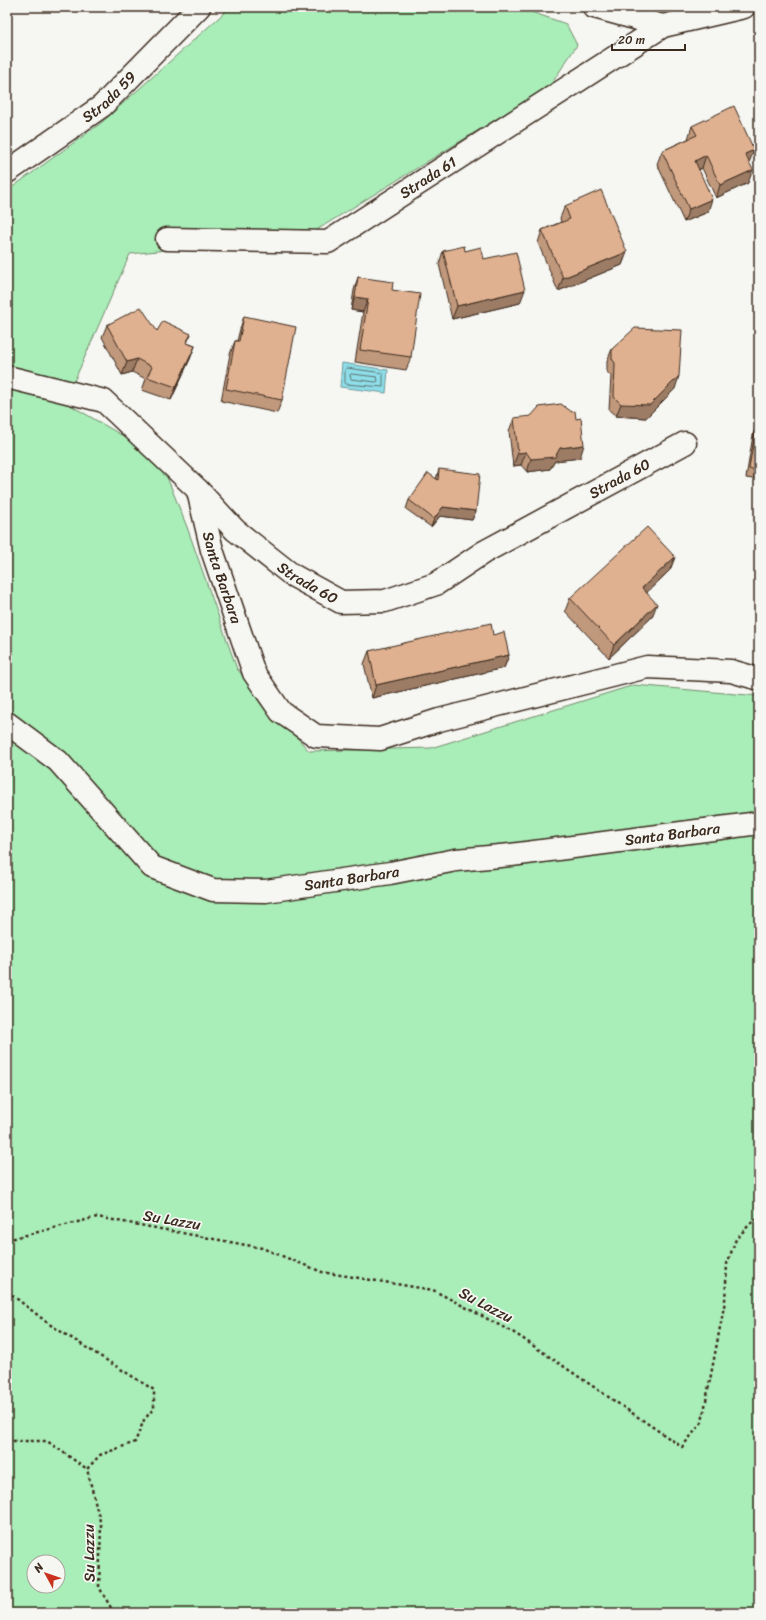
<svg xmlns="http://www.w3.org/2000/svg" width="766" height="1620" font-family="Sriracha,sans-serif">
<rect width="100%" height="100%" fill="#f6f6f2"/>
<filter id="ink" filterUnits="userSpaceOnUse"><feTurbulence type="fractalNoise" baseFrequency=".025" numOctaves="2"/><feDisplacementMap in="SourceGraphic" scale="8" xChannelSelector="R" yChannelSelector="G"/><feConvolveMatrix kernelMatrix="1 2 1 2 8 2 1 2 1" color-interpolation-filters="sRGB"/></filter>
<g filter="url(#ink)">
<path fill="#a9edb8" stroke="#728c6b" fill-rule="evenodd" d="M 227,7 L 517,7 L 566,24 L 577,45 L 550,86 L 310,234 L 130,254 L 65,402 L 159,457 L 187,527 L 237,669 L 309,751 L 431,748 L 634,685 L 759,696 L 759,1613 L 7,1613 L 7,191 L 101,123 L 225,12 ZM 34,1562 L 58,1562 L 58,1586 L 34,1586 Z"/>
<polygon fill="#8edee9" stroke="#6d9698" points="342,363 388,370 386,393 340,387"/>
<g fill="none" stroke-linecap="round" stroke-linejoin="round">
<g stroke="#5c726f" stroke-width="1">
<polygon points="347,368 383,373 383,387 345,384 345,370"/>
<polygon points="352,374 377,377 378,381 376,382 351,379 350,375"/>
</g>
<g stroke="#3b2a1e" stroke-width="25">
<g id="minor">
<polyline points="594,7 663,26"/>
<path id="s1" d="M 7,172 L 102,106 L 199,7"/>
<path id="s2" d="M 167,239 L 328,242 L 663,26 L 744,7"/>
<path id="s3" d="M 7,377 L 104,401 L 198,490 L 235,530 L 292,575 L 341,602 L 385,601 L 436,584 L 484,552 L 685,443"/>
<path id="s4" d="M 198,491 L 212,550 L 254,673 L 281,712 L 316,736 L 380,739 L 439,720 L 647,667 L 731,671 L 759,679"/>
<path id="s5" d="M 7,723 L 58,761 L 152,867 L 213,890 L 266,891 L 390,873 L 456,860 L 511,855 L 759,823"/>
</g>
</g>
<g stroke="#3b2a1e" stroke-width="2.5" stroke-dasharray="3 3" stroke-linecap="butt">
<polyline points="7,1240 97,1217 262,1248 322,1272 433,1290 516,1334 682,1447 702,1422 725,1301 727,1264 736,1239 751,1223 759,1218"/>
<polyline points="7,1291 49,1324 154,1390 154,1408 144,1420 135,1442 100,1455 87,1469 101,1525 99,1587 114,1613"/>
<polyline points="7,1439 14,1441 47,1441 87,1469"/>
</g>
<use href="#minor" stroke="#f6f6f2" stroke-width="22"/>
</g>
<g fill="#c0987c" stroke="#3b2a1e">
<polygon points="692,126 749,163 748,183 716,198 702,168 699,170 708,212 684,222 657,164 662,151 688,139"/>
<polygon points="565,206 627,252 622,265 558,291 538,243 542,230 561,222 560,218"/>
<polygon points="443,251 465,251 484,259 520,303 452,319 439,264"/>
<polygon points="358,277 392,290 411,357 406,370 355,362 363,312 351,310 354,290"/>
<polygon points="244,316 282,400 277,413 221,401 230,354 235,341 237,341 240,329"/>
<polygon points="107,325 157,331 191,334 187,343 195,346 190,359 171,400 142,390 146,379 132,372 122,375 102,337"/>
<polygon points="612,349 675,389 646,418 616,416 609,410 611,376 607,372 607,361"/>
<polygon points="514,418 580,458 555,461 550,469 527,472 521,465 513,466 509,431"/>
<polygon points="756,426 759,427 759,480 746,478 753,435"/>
<polygon points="439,469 476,511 472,520 440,516 431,527 406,509 409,500 436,479"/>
<polygon points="675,557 670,570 647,592 652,617 609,658 565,611 570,598"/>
<polygon points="493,635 509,655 504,668 372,698 364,664 369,651"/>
</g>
<g fill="#9c7c65" stroke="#3b2a1e">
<polygon points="754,150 749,163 745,154"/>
<polygon points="706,155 702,168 690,174 695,161"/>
<polygon points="753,170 748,183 716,198 720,185"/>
<polygon points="712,199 708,212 684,222 689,209"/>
<polygon points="627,252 622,265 558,291 563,278"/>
<polygon points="525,290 520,303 452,319 457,306"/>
<polygon points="355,297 368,299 363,312 351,310"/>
<polygon points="195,346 190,359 171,400 176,387"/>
<polygon points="137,359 132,372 122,375 127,362"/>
<polygon points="679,376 675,389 646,418 616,416 621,404"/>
<polygon points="584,445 580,458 555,461 550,469 527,472 531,459 560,448"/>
<polygon points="526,452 521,465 513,466 518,453"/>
<polygon points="443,507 476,511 472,520 440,516 431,527 434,519"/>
<polygon points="675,557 670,570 638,601 642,588"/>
<polygon points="657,604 652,617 609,658 614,645"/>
<polygon points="509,655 504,668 372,698 376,685"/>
</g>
<g fill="#dfb190" stroke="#3b2a1e">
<polygon points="734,106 754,150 745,154 753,170 720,185 706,155 695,161 712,199 689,209 662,151 697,135 692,126"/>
<polygon points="601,190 627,252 563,278 542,230 570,219 565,206"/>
<polygon points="464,246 465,251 481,247 484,259 516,252 525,290 457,306 443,251"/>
<polygon points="358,277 393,282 392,290 420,294 411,357 360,350 368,299 355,297"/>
<polygon points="141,307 157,331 163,321 191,334 186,343 195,346 176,387 147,377 152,367 137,359 127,362 107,325"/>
<polygon points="244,316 296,327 282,400 226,389 235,341 239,341"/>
<polygon points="635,328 682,330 679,376 650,405 621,404 614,397 615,363 612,359 612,349"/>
<polygon points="561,404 572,412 575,411 576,419 581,418 584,445 560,448 555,457 531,459 526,452 518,453 514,418 531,416 539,407"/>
<polygon points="756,426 759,427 759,471 749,469"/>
<polygon points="439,469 480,474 476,511 443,507 434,519 409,500 428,473 438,480"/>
<polygon points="647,527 675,557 642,588 657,604 614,645 570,598"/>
<polygon points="491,623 493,635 504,632 509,655 376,685 369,651"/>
</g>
</g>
<g text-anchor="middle" stroke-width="3.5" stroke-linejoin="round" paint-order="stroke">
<g font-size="15" fill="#3b2a1e" stroke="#f6f6f2">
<text dy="5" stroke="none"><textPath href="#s1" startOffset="127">Strada 59</textPath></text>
<text dy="5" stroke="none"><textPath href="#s2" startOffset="280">Strada 61</textPath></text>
<text dy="5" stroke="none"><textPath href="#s3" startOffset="722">Strada 60</textPath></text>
<text dy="5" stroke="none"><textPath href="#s4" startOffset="90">Santa Barbara</textPath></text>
<text dy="5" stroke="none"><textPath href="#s3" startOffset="374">Strada 60</textPath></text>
<text dy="5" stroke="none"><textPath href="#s5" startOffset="734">Santa Barbara</textPath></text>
<text dy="5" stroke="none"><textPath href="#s5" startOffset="410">Santa Barbara</textPath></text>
<text transform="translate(172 1220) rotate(10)" y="5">Su Lazzu</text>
<text transform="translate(486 1305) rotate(28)" y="5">Su Lazzu</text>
<text transform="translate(89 1553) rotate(-91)" y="5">Su Lazzu</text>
</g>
</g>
<rect width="766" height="1620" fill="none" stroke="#f6f6f2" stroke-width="24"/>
<rect x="12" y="12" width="742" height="1596" fill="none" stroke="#3b2a1e" stroke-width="1.5" filter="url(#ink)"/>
<g transform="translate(46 1574) rotate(310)"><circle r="19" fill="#f6f6f2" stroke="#aba49d"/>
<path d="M0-3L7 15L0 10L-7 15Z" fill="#c8321e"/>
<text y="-6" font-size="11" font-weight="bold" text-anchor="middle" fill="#3b2a1e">N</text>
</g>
<path d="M612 44v6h73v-6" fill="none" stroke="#3b2a1e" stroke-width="2"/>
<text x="618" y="44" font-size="12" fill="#3b2a1e" stroke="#f6f6f2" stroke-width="3" paint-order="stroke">20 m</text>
</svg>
